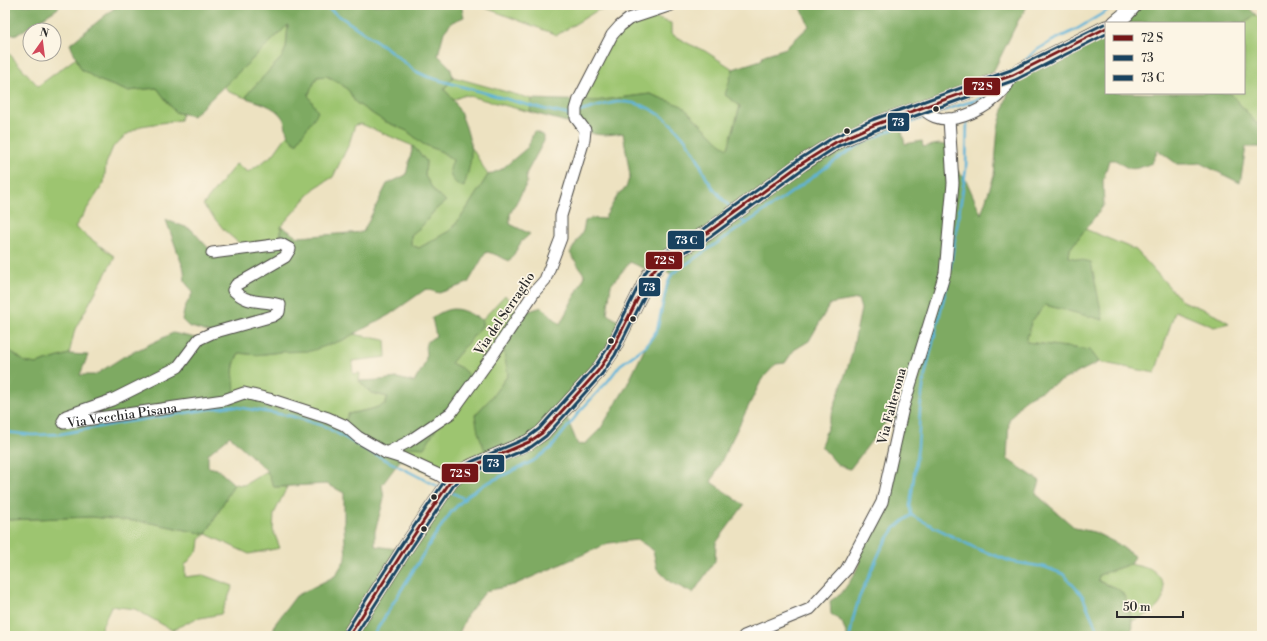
<svg xmlns="http://www.w3.org/2000/svg" width="1267" height="641" font-family="'Libre Bodoni',serif">
<rect width="100%" height="100%" fill="#fcf5e5"/>
<filter id="ink" filterUnits="userSpaceOnUse"><feTurbulence type="fractalNoise" baseFrequency=".025" numOctaves="2"/><feDisplacementMap in="SourceGraphic" scale="8" xChannelSelector="R" yChannelSelector="G"/><feConvolveMatrix kernelMatrix="1 2 1 2 8 2 1 2 1" color-interpolation-filters="sRGB"/></filter>
<filter id="wash" filterUnits="userSpaceOnUse"><feTurbulence type="fractalNoise" baseFrequency=".012" numOctaves="4" result="noise"/><feDisplacementMap in="SourceGraphic" scale="16" xChannelSelector="R" yChannelSelector="G"/><feGaussianBlur stdDeviation="0.9" result="paint"/><feColorMatrix in="noise" values="0 0 0 0 0 0 0 0 0 0 0 0 0 0 0 0 0 1.4 0 .05"/><feComposite in="paint" operator="in"/></filter>
<g filter="url(#wash)">
<rect width="100%" height="100%" fill="#ede2c1"/>
<g fill="#9dc570" stroke="#64784e">
<polygon points="478,5 637,5 637,10 632,8 598,10 557,35"/>
<polygon points="642,14 671,23 671,34 689,44 705,51 733,69 726,95 740,106 728,149 720,143 682,106 650,94 595,101 579,99 612,35"/>
<polygon points="1256,15 1262,21 1262,119 1257,124 1230,93 1244,93 1244,23 1242,23"/>
<polygon points="288,25 286,48 282,57 249,92 246,98 229,92 224,86"/>
<polygon points="5,49 38,86 76,58 81,69 98,80 127,91 157,88 175,112 182,114 180,120 141,126 126,135 113,147 106,164 104,183 75,227 115,257 75,329 69,354 36,364 25,362 5,347"/>
<path d="M 326,76 L 340,83 L 349,91 L 355,102 L 384,121 L 407,131 L 423,144 L 442,152 L 453,160 C 450,172 450,178 460,186 L 471,151 L 469,143 L 488,175 L 464,213 L 451,230 L 419,248 L 411,245 L 411,235 L 422,226 L 434,211 L 445,201 L 434,191 L 425,176 L 426,161 L 413,146 L 361,124 L 355,125 L 349,144 L 333,177 L 315,188 L 281,226 L 281,244 L 246,249 L 226,232 L 203,205 L 236,164 L 248,172 L 273,155 L 288,134 L 297,144 L 308,96 L 317,77 Z"/>
<polygon points="453,77 532,99 530,112 465,95 452,100 448,93 444,90"/>
<polygon points="1085,229 1136,250 1182,301 1211,312 1229,323 1214,327 1175,311 1155,373 1099,362 1090,350 1026,342 1031,322 1045,305 1103,319 1069,258 1070,249"/>
<polygon points="505,295 519,314 502,341 508,375 491,398 475,415 488,459 450,482 386,453 461,368 451,363 482,326 482,320"/>
<path d="M 353,334 L 385,340 L 386,357 L 352,361 L 353,374 L 360,373 L 359,381 L 371,393 L 388,397 L 385,405 L 372,409 L 348,414 L 344,425 L 234,396 C 233,381 231,367 239,353 L 257,355 L 280,352 L 343,340 Z"/>
<polygon points="267,471 274,487 287,487 274,514 273,530 280,548 249,554 206,534 200,539 199,549 185,565 185,577 203,575 233,586 221,614 195,619 172,630 135,609 111,606 98,636 5,636 5,520 91,517 146,522 206,534 234,484 244,485"/>
<path d="M 1130,564 C 1137,566 1146,567 1152,570 C 1167,580 1168,599 1154,610 C 1148,615 1139,618 1132,621 C 1129,610 1128,596 1118,589 C 1112,585 1104,585 1098,580 L 1099,575 Z"/>
</g>
<g fill="#7eaa62" stroke="#546a46" fill-rule="evenodd">
<polygon points="5,5 60,5 57,9 18,34 5,35"/>
<path d="M 118,5 L 461,5 L 464,17 L 452,22 L 444,32 L 438,55 L 450,67 L 453,77 L 444,90 C 458,100 471,135 471,153 C 471,164 467,176 464,187 C 456,185 450,179 450,170 C 450,167 452,163 453,160 L 442,152 L 423,144 L 407,131 L 384,121 L 365,109 L 355,102 L 349,91 L 340,83 L 327,76 L 317,77 L 308,95 L 318,112 L 296,144 C 294,141 290,138 288,135 C 285,129 286,122 282,117 C 275,106 258,102 246,98 L 249,92 L 282,57 L 286,48 L 288,25 L 193,116 L 175,112 L 157,88 L 127,91 L 98,80 L 81,69 L 70,44 Z"/>
<path d="M 800,5 L 1028,5 L 1018,21 L 993,72 L 922,108 L 898,117 L 905,144 L 922,141 L 923,147 L 939,144 L 951,146 L 952,165 L 966,180 L 981,214 L 994,176 L 998,128 L 1013,75 L 1106,28 L 1106,93 L 1230,93 L 1257,124 L 1262,126 L 1262,147 L 1246,147 L 1240,183 L 1200,163 L 1189,164 L 1177,164 L 1158,150 L 1152,163 C 1134,170 1131,172 1116,160 L 1109,160 L 1103,181 L 1104,205 L 1070,249 L 1069,257 L 1091,262 L 1103,320 L 1045,305 L 1031,322 L 1026,342 L 1090,350 L 1099,362 L 1025,399 L 1009,420 L 1007,459 L 1040,481 L 1036,494 L 1075,528 L 1094,532 L 1118,544 L 1135,557 L 1130,564 L 1099,575 L 1098,580 C 1105,586 1113,585 1118,589 C 1129,597 1130,616 1133,627 L 1128,636 L 847,636 L 842,622 L 831,614 L 830,601 L 841,594 L 853,577 L 861,560 L 856,555 L 888,489 L 896,424 L 893,409 L 886,422 L 850,469 L 838,465 L 821,446 L 851,357 L 861,309 L 858,299 L 830,304 L 809,341 L 794,350 L 785,363 L 776,364 L 762,379 L 711,482 L 744,505 L 716,543 L 715,561 L 693,593 L 670,582 L 657,569 L 653,550 L 638,540 L 609,543 L 514,585 L 486,591 L 467,615 L 458,636 L 272,636 L 275,624 L 296,596 L 335,576 L 346,558 L 344,526 L 344,493 L 327,484 L 274,487 L 267,471 L 230,436 L 208,454 L 208,467 L 217,469 L 234,484 L 206,534 L 146,522 L 91,517 L 5,520 L 5,347 L 25,362 L 36,364 L 69,354 L 88,355 L 80,375 L 95,375 L 123,357 L 173,333 L 200,339 L 211,333 L 188,326 L 182,320 L 185,307 L 193,292 L 185,282 L 184,270 L 166,220 L 191,229 L 211,251 L 281,244 L 281,226 L 298,237 L 363,232 L 387,184 L 406,175 L 413,146 L 426,161 L 425,176 L 434,191 L 446,201 L 434,211 L 422,226 L 411,235 L 411,245 L 419,248 L 451,230 L 464,213 L 488,175 L 502,169 L 528,147 L 534,131 L 544,136 L 544,141 L 526,174 L 527,183 L 510,214 L 510,224 L 530,234 L 521,242 L 510,261 C 501,258 495,253 486,252 L 468,283 L 439,293 L 426,289 L 389,315 L 343,340 L 311,351 L 280,352 L 257,355 L 239,353 C 228,371 237,378 234,396 L 244,393 L 344,425 L 348,414 L 372,409 L 385,404 L 388,397 L 371,393 L 359,381 L 380,380 L 397,378 L 414,382 C 417,376 423,369 425,362 C 429,347 418,346 436,336 L 432,318 C 453,303 461,309 482,320 L 482,326 L 451,363 L 461,368 L 475,380 L 440,422 L 424,448 L 407,447 L 387,453 L 402,458 L 382,485 L 384,499 L 375,531 L 375,546 L 404,550 L 450,482 L 488,459 L 478,432 L 475,415 L 491,398 L 508,375 L 502,341 L 519,314 L 542,307 L 560,324 L 585,276 L 570,253 L 583,231 L 585,221 L 591,218 L 604,219 L 619,193 L 626,188 L 630,175 L 623,133 C 609,135 591,138 581,126 L 530,112 L 532,99 L 595,101 L 650,94 L 682,106 L 720,143 L 728,148 L 740,106 L 725,95 L 733,69 L 761,60 L 764,55 L 786,48 L 809,26 ZM 630,262 L 652,272 L 658,265 L 672,275 L 667,285 L 657,330 L 646,346 L 626,387 L 601,428 L 586,443 L 578,445 L 564,411 L 625,325 L 607,314 L 611,285 Z"/>
<polygon points="1134,5 1246,5 1256,15 1242,23 1115,23"/>
</g>
<g fill="none" stroke-linecap="round" stroke-linejoin="round">
<g stroke="#5db4da" stroke-width="2.5">
<polyline points="323,5 388,49 415,71 428,77 535,107 569,115 572,114"/>
<polyline points="1024,62 1035,51 1052,41 1077,29 1105,12 1114,5"/>
<path d="M 579,112 C 590,109 607,103 618,102 C 654,100 682,130 698,159 C 701,166 703,172 707,179 C 714,190 723,200 732,209"/>
<polyline points="936,113 985,97 996,89"/>
<polyline points="738,216 746,224"/>
<polyline points="950,270 966,169 967,119"/>
<polyline points="5,432 32,435 60,434 126,422 230,406 291,416 324,426 372,453 441,488"/>
<polyline points="449,491 465,499"/>
<polyline points="911,515 910,506 918,446 920,410 924,379 948,281"/>
<polyline points="911,515 977,549 1013,562 1045,567 1063,574 1082,595 1100,636"/>
<polyline points="373,636 435,535 452,511 468,495 485,484 533,461 551,448 580,411 608,381 620,365 646,346 657,330 667,285 672,274 701,254 785,197 843,155 865,142 889,131 928,116"/>
<polyline points="850,636 853,619 859,598 882,547 895,528 911,515"/>
</g>
</g>
</g>
<g filter="url(#ink)">
<g fill="none" stroke-linecap="round" stroke-linejoin="round">
<g stroke="#484642" stroke-width="13">
<g id="street">
<path d="M 922,108 C 926,112 930,115 935,117 C 956,125 989,107 1003,91 C 1007,86 1010,80 1013,75"/>
<path id="s1" d="M 212,253 L 281,244 L 290,249 L 285,257 L 236,285 L 233,290 C 250,306 261,299 280,305 L 279,312 L 273,316 L 212,333 L 199,339 L 178,367 L 112,400 L 66,416 L 63,421 L 64,423 L 224,400 L 244,393 L 269,399 L 328,418 L 344,425 L 358,437 L 386,453 L 402,458 L 439,475 L 450,482"/>
<polyline points="386,453 408,442 451,413 495,352 535,291 545,280 561,238 561,216 584,140 585,130 576,118 576,109 579,99 612,35 620,26 629,19 671,5"/>
<polyline points="744,636 810,609 846,570 882,502 903,408 945,273 953,183 949,119"/>
</g>
</g>
<g stroke="#484642" stroke-width="17">
<g id="secondary">
<polyline points="1115,23 1126,14 1134,5"/>
<polyline points="349,636 404,550 450,482 460,473 473,466 529,442 542,433 598,371 611,352 649,276 658,265 670,255 707,233 801,164 836,142 874,125 1013,75 1106,28"/>
</g>
</g>
<use href="#street" stroke="#fff" stroke-width="11"/>
<use href="#secondary" stroke="#fff" stroke-width="15"/>
<g stroke="#fcf5e5" stroke-width="6">
<polyline id="bus-1" points="349,636 404,550 450,482 460,473 473,466 529,442 542,433 598,371 611,352 649,276 658,265 670,255 707,233 801,164 836,142 874,125 1013,75 1106,28"/>
</g>
<g stroke="#fcf5e5" stroke-width="6">
<polyline id="bus-2" points="355,636 408,553 454,485 463,477 475,471 531,447 546,436 602,374 615,355 653,279 662,269 673,259 710,237 804,168 838,146 876,130 1015,80 1106,34"/>
</g>
<g stroke="#fcf5e5" stroke-width="6">
<polyline id="bus-3" points="345,633 400,547 446,479 457,469 471,462 527,438 539,429 594,368 607,349 645,273 654,261 667,251 704,229 798,160 834,137 872,120 1011,70 1104,24"/>
</g>
<use href="#bus-1" stroke="#751617" stroke-width="3"/>
<use href="#bus-2" stroke="#19425f" stroke-width="3"/>
<use href="#bus-3" stroke="#19425f" stroke-width="3"/>
</g>
</g>
<g fill="#2b2b2b" stroke="#fcf5e5" stroke-width="1.5">
<circle cx="936" cy="109" r="3.5"/>
<circle cx="847" cy="131" r="3.5"/>
<circle cx="633" cy="319" r="3.5"/>
<circle cx="611" cy="341" r="3.5"/>
<circle cx="434" cy="497" r="3.5"/>
<circle cx="424" cy="529" r="3.5"/>
</g>
<g text-anchor="middle" stroke-width="3.5" stroke-linejoin="round" paint-order="stroke">
<g font-size="13" fill="#2b2b2b" stroke="#fcf5e5">
<text transform="translate(504 313) rotate(-56)" y="5">Via del Serraglio</text>
<text transform="translate(891 406) rotate(-75)" y="5">Via Falterona</text>
<text dy="5" stroke="none"><textPath href="#s1" startOffset="518">Via Vecchia Pisana</textPath></text>
</g>
</g>
<g stroke="#fcf5e5" stroke-width="1.5">
<rect x="963" y="77" width="38" height="19" rx="4" fill="#751617"/>
<rect x="887" y="112" width="23" height="20" rx="4" fill="#19425f"/>
<rect x="667" y="230" width="38" height="20" rx="4" fill="#19425f"/>
<rect x="645" y="251" width="38" height="19" rx="4" fill="#751617"/>
<rect x="638" y="277" width="23" height="20" rx="4" fill="#19425f"/>
<rect x="482" y="454" width="23" height="19" rx="4" fill="#19425f"/>
<rect x="441" y="463" width="38" height="20" rx="4" fill="#751617"/>
</g>
<g font-size="11" text-anchor="middle" font-weight="bold" fill="#fff">
<text x="982" y="90">72 S</text>
<text x="898" y="126">73</text>
<text x="686" y="244">73 C</text>
<text x="664" y="264">72 S</text>
<text x="649" y="291">73</text>
<text x="493" y="467">73</text>
<text x="460" y="477">72 S</text>
</g>
<rect width="1267" height="641" fill="none" stroke="#fcf5e5" stroke-width="20"/>
<rect x="1105" y="22" width="140" height="72" fill="#fcf5e5" stroke="#a8a49b"/>
<rect x="1113" y="35" width="20" height="6" fill="#751617" stroke="#a8a49b"/>
<text x="1141" y="42" font-size="12" fill="#2b2b2b">72 S</text>
<rect x="1113" y="55" width="20" height="6" fill="#19425f" stroke="#a8a49b"/>
<text x="1141" y="62" font-size="12" fill="#2b2b2b">73</text>
<rect x="1113" y="75" width="20" height="6" fill="#19425f" stroke="#a8a49b"/>
<text x="1141" y="82" font-size="12" fill="#2b2b2b">73 C</text>
<g transform="translate(42 42) rotate(14)"><circle r="19" fill="#fcf5e5" stroke="#a8a49b"/>
<path d="M0-3L7 15L0 10L-7 15Z" fill="#d1495b"/>
<text y="-6" font-size="11" font-weight="bold" text-anchor="middle" fill="#2b2b2b">N</text>
</g>
<path d="M1117 611v6h66v-6" fill="none" stroke="#2b2b2b" stroke-width="2"/>
<text x="1123" y="611" font-size="12" fill="#2b2b2b" stroke="#fcf5e5" stroke-width="3" paint-order="stroke">50 m</text>
</svg>
